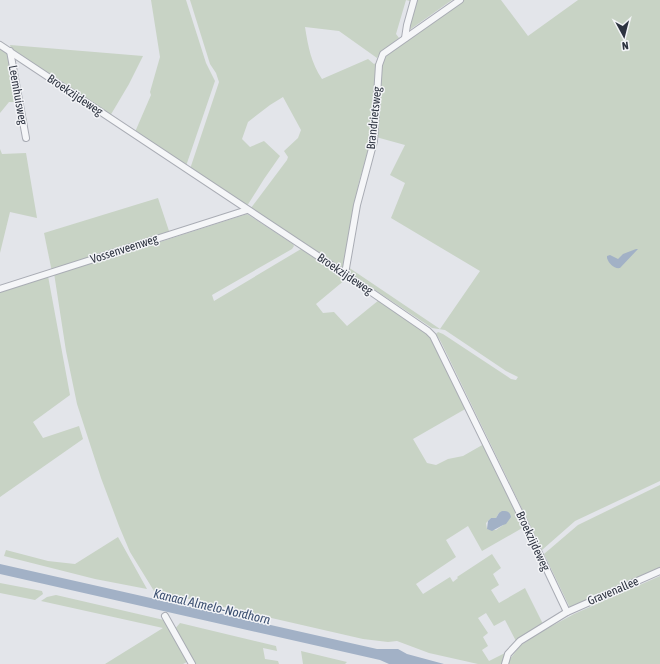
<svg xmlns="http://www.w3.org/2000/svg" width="660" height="664" font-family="'Asap Condensed',sans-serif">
<rect width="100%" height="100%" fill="#e3e5ea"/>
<g fill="#c8d3c5" fill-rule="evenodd">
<polygon points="151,0 186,0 206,63 215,81 186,166 135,132 151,95 150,92 160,57"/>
<path d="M 190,0 L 411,0 L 410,1 L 406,0 L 396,34 L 399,38 L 380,53 L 377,58 L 339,31 L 305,27 C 308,46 311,63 322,79 L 368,59 L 374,64 L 376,63 L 373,120 L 369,148 L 359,182 L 346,252 L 344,265 L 341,269 L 251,208 L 287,160 L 288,157 L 284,151 L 298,138 L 301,130 L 283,97 L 270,105 L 248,122 L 242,139 L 250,147 L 264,141 L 280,156 L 264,179 L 247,206 L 245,207 L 190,169 L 219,82 L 216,73 L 210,64 Z"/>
<polygon points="416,0 452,0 408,31"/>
<polygon points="463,0 501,0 528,36 578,0 660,0 660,481 575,521 542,550 441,342 436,334 438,332 443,334 511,379 516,380 518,377 506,371 445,330 432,328 348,272 348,267 440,329 480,271 391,218 405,183 390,175 405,145 376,137 379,74 383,55"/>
<polygon points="10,45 143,56 129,84 110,116 12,51"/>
<polygon points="0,48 7,52 17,102 9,102 0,113"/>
<polygon points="0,149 2,154 26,153 37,218 10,212 0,253"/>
<polygon points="158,198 170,234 52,272 44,233"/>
<path d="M 247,214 L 293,244 L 294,246 L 292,249 L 212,295 L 214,301 L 301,249 L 346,279 L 316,304 L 323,313 L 334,312 L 347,326 L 379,300 L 424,330 L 437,345 L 467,408 L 413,439 L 427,463 L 436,465 L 448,459 L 463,456 L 484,444 L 524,527 L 482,551 L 468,526 L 446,540 L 456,557 L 416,584 L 423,594 L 450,577 L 453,582 L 458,578 L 457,577 L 492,554 L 501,568 L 493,574 L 499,585 L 491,590 L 499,603 L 525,588 L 544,626 L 517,643 L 505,620 L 494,626 L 486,613 L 478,618 L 488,633 L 483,637 L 488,646 L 482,650 L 489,661 L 507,652 L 501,664 L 478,664 L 429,653 L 397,641 L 388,642 L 363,639 L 154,591 L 130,552 L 119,526 L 101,478 L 77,404 L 66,351 L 54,273 L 135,250 ZM 499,513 L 503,525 L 496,530 L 487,529 L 486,523 L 491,518 L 496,518 Z"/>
<polygon points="48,276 70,395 33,422 43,438 79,426 83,439 0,497 0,292"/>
<polygon points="660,485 660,568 570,608 544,554 578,525"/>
<polygon points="118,537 147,589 95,579 4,556 6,550 48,561 75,564"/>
<polygon points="660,576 660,664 506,664 520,646 537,634 574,614"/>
<polygon points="0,583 42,591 43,594 35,600 0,593"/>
<polygon points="56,595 164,620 187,662 183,664 105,664 163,628 41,601 47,597"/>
<polygon points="180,623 276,646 277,651 263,648 265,659 278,661 279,664 193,664 174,630"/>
<polygon points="301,651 347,662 345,664 303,664"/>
</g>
<g fill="#a2b1c6">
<path d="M 636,249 L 638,249 L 620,268 C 614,269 609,264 607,258 L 607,256 L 610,255 L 618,259 L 623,254 Z"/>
<path d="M 502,511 C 508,511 510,512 511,517 L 506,524 L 503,525 L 492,531 L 487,529 L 488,521 L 491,518 L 496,518 L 499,513 Z"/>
<polygon points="0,564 377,649 398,649 407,654 444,664 389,664 380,660 0,574"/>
</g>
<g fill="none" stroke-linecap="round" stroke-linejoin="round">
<g stroke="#a9acb4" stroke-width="8">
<g id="minor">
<polyline points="405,38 407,25 414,0"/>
<polyline points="0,45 345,274 428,331 433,336 528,530 567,612"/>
<polyline points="10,51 26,138"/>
<polyline points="345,274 357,205 374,141 379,65 383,54 460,0"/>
<polyline points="0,289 247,210"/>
<polyline points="165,616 192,664"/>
<polyline points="505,664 508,654 520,641 567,612 660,571"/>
</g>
</g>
<use href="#minor" stroke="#f5f6f8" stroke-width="6"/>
</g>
<g text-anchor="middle" stroke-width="3" stroke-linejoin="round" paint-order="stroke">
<g font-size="12" fill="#2d3340" stroke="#f3f4f7">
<text transform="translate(18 95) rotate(80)" y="4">Leemhuisweg</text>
<text transform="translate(75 95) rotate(34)" y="4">Broekzijdeweg</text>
<text transform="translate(374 118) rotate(-84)" y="4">Brandrietsweg</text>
<text transform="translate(124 249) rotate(-18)" y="4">Vossenveenweg</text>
<text transform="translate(345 274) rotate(34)" y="4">Broekzijdeweg</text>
<text transform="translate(533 541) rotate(65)" y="4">Broekzijdeweg</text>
<text transform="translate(613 591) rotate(-23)" y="4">Gravenallee</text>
</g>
<g font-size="13" font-style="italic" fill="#3b4f70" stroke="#f3f4f7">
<text transform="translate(212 606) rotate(13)" y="5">Kanaal Almelo-Nordhorn</text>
</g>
</g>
<g transform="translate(624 36) rotate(173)" stroke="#f3f4f7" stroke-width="3" paint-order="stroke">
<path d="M0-3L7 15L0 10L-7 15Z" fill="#2d3340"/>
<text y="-6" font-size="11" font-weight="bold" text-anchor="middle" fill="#2d3340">N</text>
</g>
</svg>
